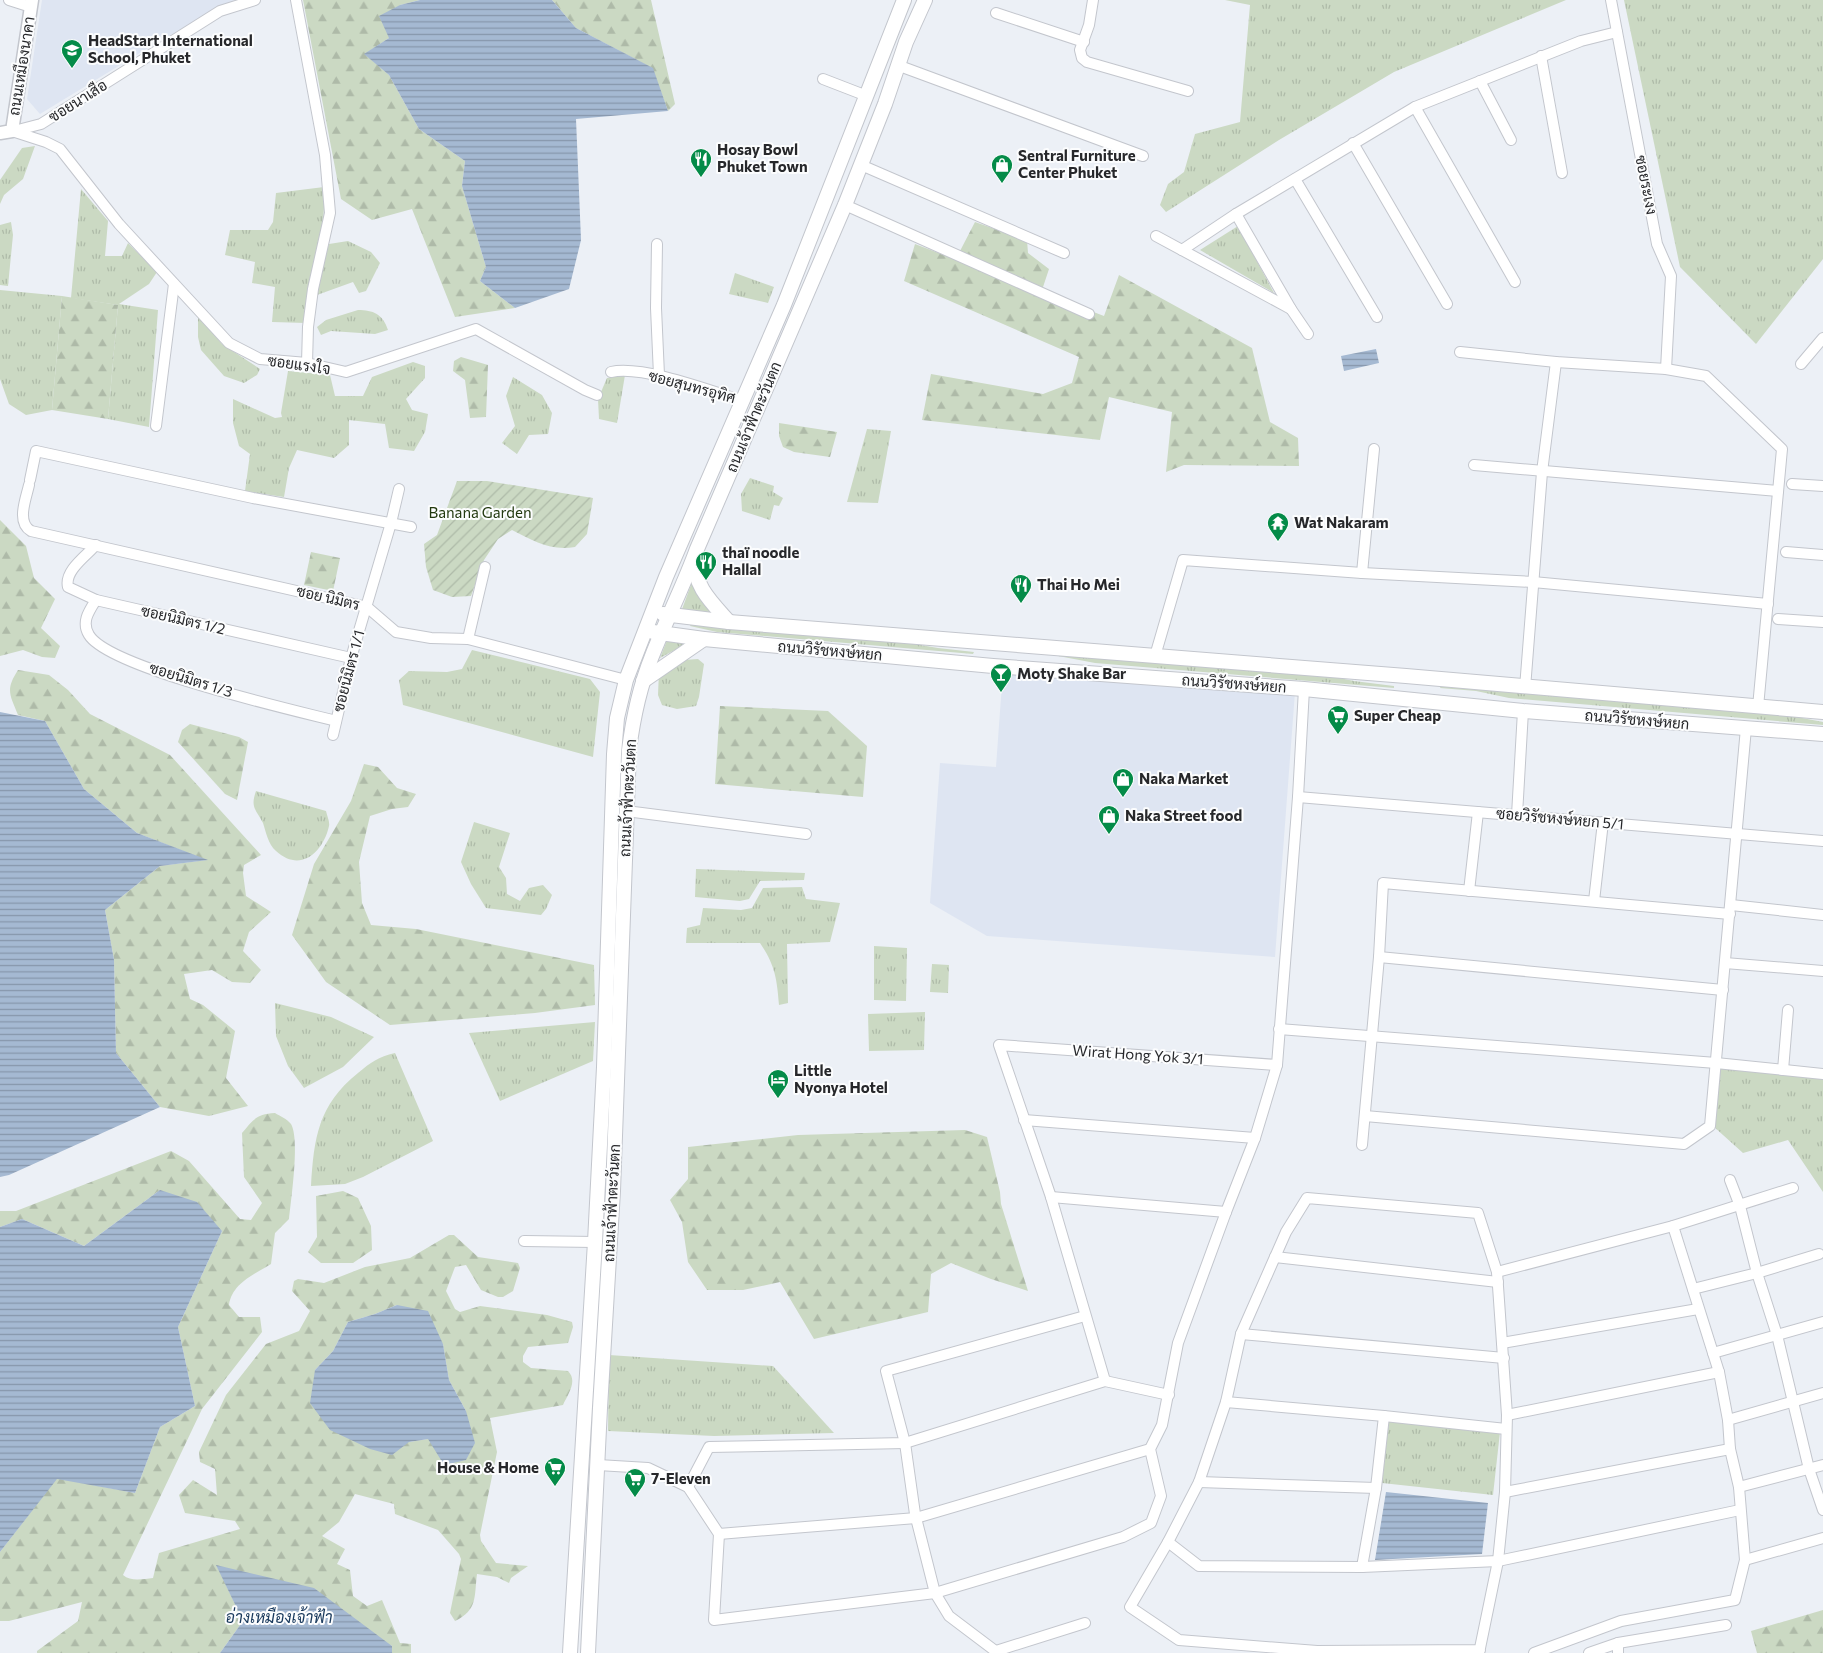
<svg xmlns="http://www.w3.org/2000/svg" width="1823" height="1653" font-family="Commissioner,Sarabun,sans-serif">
<defs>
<pattern id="grass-tufts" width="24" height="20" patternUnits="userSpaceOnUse" patternTransform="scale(1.25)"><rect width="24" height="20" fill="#cbd9c3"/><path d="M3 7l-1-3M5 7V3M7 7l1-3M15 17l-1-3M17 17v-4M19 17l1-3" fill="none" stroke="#aebaa8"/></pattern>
<pattern id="forest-firs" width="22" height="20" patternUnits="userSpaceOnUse" patternTransform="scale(1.25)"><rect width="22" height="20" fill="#cbd9c3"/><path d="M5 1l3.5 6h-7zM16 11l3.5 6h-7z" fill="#aebaa8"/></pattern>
<pattern id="garden-furrows" width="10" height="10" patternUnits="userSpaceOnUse" patternTransform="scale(1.25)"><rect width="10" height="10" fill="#cbd9c3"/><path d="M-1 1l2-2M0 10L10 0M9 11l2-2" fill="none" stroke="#aebaa8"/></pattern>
<pattern id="water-rules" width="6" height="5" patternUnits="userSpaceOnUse" patternTransform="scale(1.25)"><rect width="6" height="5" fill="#a5b9d2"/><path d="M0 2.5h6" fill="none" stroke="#8696ab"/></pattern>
</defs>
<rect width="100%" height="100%" fill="#ecf0f6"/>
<g fill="#dee5f2">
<polygon points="42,0 235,0 161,40 40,114 27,99"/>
<polygon points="1003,670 1295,692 1275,957 987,936 930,903 940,763 996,767"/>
</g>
<g fill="url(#grass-tufts)">
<polygon points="1225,0 1566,0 1394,72 1279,140 1166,212 1160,205 1168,184 1184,172 1195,134 1240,122 1250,5"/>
<polygon points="1624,0 1823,0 1823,259 1756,344 1680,267"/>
<polygon points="35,146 23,179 4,195 0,204 0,180 22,148"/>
<polygon points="324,187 324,207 323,224 314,260 306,323 272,322 275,287 252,283 255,262 225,255 230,230 268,230 273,222 276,193"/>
<polygon points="81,189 108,221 105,256 122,256 128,243 157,272 149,284 119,304 158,310 149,427 108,419 118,305 71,298"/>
<polygon points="11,222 13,235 8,286 0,285 0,225"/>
<polygon points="1238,226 1274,293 1200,250"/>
<polygon points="348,241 371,252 380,263 366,291 359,293 353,282 317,295 320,272 329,244"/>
<polygon points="735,273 774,287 768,303 729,294"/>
<polygon points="0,290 62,296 52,410 26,415 9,404 0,379"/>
<path d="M 358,310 C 373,310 383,314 388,330 L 375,334 L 331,331 L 321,335 L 317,327 L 326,320 Z"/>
<polygon points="198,315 222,344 260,369 257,375 244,383 224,376 201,350 198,337"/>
<polygon points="413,362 425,366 425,378 406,399 412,410 428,414 425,432 414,451 389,448 385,424 349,420 349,445 334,458 297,450 289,468 284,497 245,491 250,454 239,446 233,423 233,399 275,418 282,417 281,413 288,371 330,375 335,396 363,396 372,377"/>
<polygon points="625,375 617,423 599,419 598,399 607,378"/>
<polygon points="513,377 542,395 552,413 548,434 529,435 517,454 502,443 515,426 506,396"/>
<polygon points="867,429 891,431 878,503 847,502"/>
<polygon points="750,478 774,486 773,492 783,498 779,506 774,505 770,520 742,511 741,494"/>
<polygon points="692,582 715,613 681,612"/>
<polygon points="691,624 897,641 938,648 974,652 973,654 717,632 690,626"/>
<polygon points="671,630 695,639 660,658"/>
<polygon points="472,650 590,679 600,692 593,757 403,705 399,680 409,671 447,672 462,669"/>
<polygon points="1017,650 1325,675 1354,681 1394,686 1394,688 1095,663 1053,655 1017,652"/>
<polygon points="698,659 704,664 699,697 696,706 677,709 662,705 658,695 659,671 684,660"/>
<polygon points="1441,686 1797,717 1823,722 1823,725 1509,698 1476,691 1440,688"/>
<path d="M 256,791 L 326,811 C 327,816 330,822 329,826 C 323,853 300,873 276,851 C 268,844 266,832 263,823 C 256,809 250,808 256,791 Z"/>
<polygon points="474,822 510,833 499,867 506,878 507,894 520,901 529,888 543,885 552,895 546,909 541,915 486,908 471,884 461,862"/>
<polygon points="696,869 805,873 804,880 760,881 749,899 740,901 695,897"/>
<path d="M 802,887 L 806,899 L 840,903 L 830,942 L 787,944 L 788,1003 L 779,1005 C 777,979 775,965 760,943 L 686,943 L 687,928 L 700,925 L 703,908 L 741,910 L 752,908 L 763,888 Z"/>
<polygon points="874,946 907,948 906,1001 874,1000"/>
<polygon points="932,964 949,965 948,993 930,992"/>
<polygon points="275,1003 331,1017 374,1037 343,1067 304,1088 288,1066 276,1036"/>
<polygon points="925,1012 924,1050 869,1051 868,1014"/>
<polygon points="595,1022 593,1061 500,1101 469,1033"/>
<path d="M 395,1053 L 433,1141 L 363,1177 L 345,1184 L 311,1186 C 314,1138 318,1105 358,1073 C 371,1062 378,1057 395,1053 Z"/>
<polygon points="1719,1067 1823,1077 1823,1192 1788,1140 1743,1153 1713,1126"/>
<polygon points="609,1355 773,1366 834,1433 714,1436 608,1431"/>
<polygon points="1389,1420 1500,1432 1493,1495 1382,1483"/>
</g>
<g fill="url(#forest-firs)" fill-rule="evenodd">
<polygon points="303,0 420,0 400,5 389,38 365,54 389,75 419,129 465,161 462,186 486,267 480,281 515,308 455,317 412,209 372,220 341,199"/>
<polygon points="552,0 651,0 675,104 668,111 652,68 576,28"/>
<polygon points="975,222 1027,240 1028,253 1049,269 1042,290 960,251"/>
<polygon points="915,244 1104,316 1119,275 1252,348 1270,422 1298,438 1299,466 1184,465 1166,472 1172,412 1109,397 1100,440 922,420 931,374 1043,394 1072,383 1079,357 904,281"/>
<polygon points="62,296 118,305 108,419 52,410"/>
<polygon points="461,357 488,365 486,417 470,418 465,380 453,371 454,361"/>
<polygon points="779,423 837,432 830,457 794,452 783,447 779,436"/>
<polygon points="0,520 26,546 34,578 55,599 41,628 60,646 55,658 42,657 23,650 0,656"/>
<polygon points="311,552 340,558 333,591 304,585"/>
<path d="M 18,670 L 49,675 L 68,690 L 90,714 L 170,755 L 261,855 L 244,865 L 243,873 L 246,896 L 271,912 L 249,932 L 243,951 L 261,970 L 250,983 L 232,982 L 212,970 L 184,974 L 190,999 L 203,1005 L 235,1031 L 226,1078 L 248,1106 L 209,1116 L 160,1107 L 116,1053 L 114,960 L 105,910 L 160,866 L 206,860 L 137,833 L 84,789 L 45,721 L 18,715 C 10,695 5,690 18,670 Z"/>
<polygon points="720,706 828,711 867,746 863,797 715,784"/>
<polygon points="190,724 239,737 248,742 237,800 225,794 178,742 182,730"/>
<polygon points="364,764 378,767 397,788 416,794 408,807 392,809 370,816 359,862 362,903 371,925 416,929 594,965 595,1005 535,1013 390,1025 326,982 292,935 314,864 351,801"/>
<path d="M 275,1113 C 280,1116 287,1119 291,1124 C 300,1139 291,1199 289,1219 L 275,1233 L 271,1264 C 255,1274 232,1283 229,1305 L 239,1317 L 260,1317 L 262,1332 L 202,1409 L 123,1575 C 131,1582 143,1579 153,1578 L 159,1553 L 240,1529 L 235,1521 L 185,1513 L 179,1495 L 193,1480 L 217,1495 L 215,1469 L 200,1462 L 199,1452 L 226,1395 L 266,1344 L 299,1331 L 310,1311 L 292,1291 L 294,1281 L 298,1279 L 324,1283 L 365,1267 L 410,1258 L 449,1235 L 454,1235 L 478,1257 L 518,1263 L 520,1268 L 513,1291 L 503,1297 L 498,1297 L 481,1290 L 466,1265 L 455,1267 L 446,1291 L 455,1309 L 460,1312 L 480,1306 L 547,1315 L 572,1322 L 573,1327 L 568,1343 L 528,1347 L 523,1356 L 523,1362 L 531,1368 L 568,1371 C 578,1381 568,1394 563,1405 L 490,1418 L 497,1452 L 480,1535 L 481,1541 L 496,1563 L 528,1566 L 511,1578 L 509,1583 L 497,1577 L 477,1574 C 474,1597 478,1610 455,1621 L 450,1613 L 461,1559 L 459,1554 L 438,1530 L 395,1514 L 394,1504 L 355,1494 L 339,1522 L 322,1536 L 345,1549 L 337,1564 L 350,1570 L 353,1596 L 367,1606 L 382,1600 L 400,1643 L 411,1644 L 411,1653 L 392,1653 L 392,1646 L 217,1566 L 243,1621 L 220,1653 L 37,1653 L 37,1651 L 78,1621 L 82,1602 L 9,1621 L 0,1621 L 0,1552 L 57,1478 L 135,1493 L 160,1427 L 195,1406 L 178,1327 L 222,1231 L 160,1190 L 84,1246 L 22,1219 L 0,1227 L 0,1211 L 16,1211 L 171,1151 L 189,1161 L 240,1219 L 251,1220 L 262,1203 L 244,1177 L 242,1133 C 253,1120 256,1114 275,1113 ZM 397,1305 L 443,1344 L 449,1380 L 466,1411 L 428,1439 L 409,1442 L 315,1370 L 333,1351 L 348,1322 L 375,1314 Z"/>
<polygon points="965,1130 987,1137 1000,1192 1001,1204 1028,1291 991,1279 951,1263 931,1274 928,1312 814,1339 780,1282 743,1290 707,1290 688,1262 682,1222 670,1200 688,1179 688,1147 798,1135"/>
<polygon points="343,1191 358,1198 371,1226 372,1250 353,1263 321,1263 308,1252 317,1237 316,1196"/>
<polygon points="1823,1610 1823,1653 1757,1653 1751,1631"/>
</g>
<path fill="url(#garden-furrows)" d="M 457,481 L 487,481 L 593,498 L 587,534 L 575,547 C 550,551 534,541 512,530 L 498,539 L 484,560 L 471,596 L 452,597 L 433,590 L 426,567 L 424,544 L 437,535 Z"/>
<g fill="url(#water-rules)">
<polygon points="420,0 552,0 576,28 653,68 668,111 576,119 581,240 569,289 515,308 480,281 486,267 462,186 465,161 419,129 389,75 364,54 389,38 379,16 400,5"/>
<polygon points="1376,349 1379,363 1344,371 1341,356"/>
<polygon points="0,712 45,721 84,789 137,833 208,860 160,866 105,910 114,960 116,1053 160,1107 9,1175 0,1177"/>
<polygon points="160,1190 197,1202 222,1231 178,1327 195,1406 160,1427 135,1493 57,1479 0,1552 0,1227 22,1219 84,1246"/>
<polygon points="397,1305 428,1311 443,1344 449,1380 466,1411 475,1443 466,1460 444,1465 428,1439 409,1442 392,1455 370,1449 330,1430 310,1403 315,1370 333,1351 348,1322 375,1314"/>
<polygon points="1386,1492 1488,1503 1482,1554 1375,1560"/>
<polygon points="216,1565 314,1588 392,1646 392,1653 220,1653 243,1621"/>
</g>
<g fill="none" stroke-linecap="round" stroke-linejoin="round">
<g stroke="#c3c6cd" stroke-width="12">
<g id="minor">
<polyline points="9,0 31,7"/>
<polyline points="296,0 325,155 330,213 313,289 308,327 307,363"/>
<polyline points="1093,0 1089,25 1080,50 1082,58 1087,62 1188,91"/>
<polyline points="1611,0 1657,244 1671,276 1666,369"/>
<polyline points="996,13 1084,42"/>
<polyline points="1541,56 1562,173"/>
<polyline points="897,65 1143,156"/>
<polyline points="823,79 867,96"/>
<polyline points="1480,81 1511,140"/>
<polyline points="1415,107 1515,282"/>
<polyline points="12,131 46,142 60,149 119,224 229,343 260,359 307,363 346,372 476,329 585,390 597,395"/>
<polyline points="14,131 41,124 220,11 255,0"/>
<polyline points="1353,143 1447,304"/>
<polyline points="861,165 1064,253"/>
<polyline points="1295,179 1377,317"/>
<polyline points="845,205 1089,314"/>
<polyline points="1236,214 1291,309 1308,334"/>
<polyline points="1156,236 1291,309"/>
<polyline points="657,244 656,308 659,375"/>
<polyline points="1182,250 1236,214 1415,107 1581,41 1617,32"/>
<polyline points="1460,352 1556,362 1666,369 1706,376 1782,449 1758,707"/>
<polyline points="1801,364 1823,338"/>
<path d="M 611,372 C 643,365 711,391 743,401"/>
<polyline points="156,426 174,284"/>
<polyline points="1474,465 1778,491"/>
<polyline points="30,480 36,451 253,498 411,527"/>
<polyline points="1792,484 1823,486"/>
<path d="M 29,485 C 26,499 16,522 31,531 L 367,607 L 396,632 L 431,638 L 468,639 L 626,680"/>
<path d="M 96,545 C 86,556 64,571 68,587 L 96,600 L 351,658"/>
<polyline points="1786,552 1823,555"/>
<polyline points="1362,573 1374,449"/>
<path d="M 96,600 C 89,611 81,622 89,635 C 109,668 293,710 336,721"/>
<polyline points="1778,619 1823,622"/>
<polyline points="468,639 485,567"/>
<polyline points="1155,656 1183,560 1362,573 1533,582 1768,604"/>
<polyline points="1525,688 1542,472 1556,362"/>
<polyline points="333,735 351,658 391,523 399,489"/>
<polyline points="1298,797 1823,841"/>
<polyline points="626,811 806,834"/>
<polyline points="1517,815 1523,711"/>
<polyline points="1469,891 1478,812"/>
<polyline points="1594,901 1603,822"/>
<polyline points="1731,905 1823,915"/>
<polyline points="1379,957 1723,990"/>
<polyline points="1725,963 1823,971"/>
<polyline points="1279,1029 1716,1063 1823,1074"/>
<polyline points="1783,1070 1788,1010"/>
<polyline points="1365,1116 1684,1144 1710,1126 1746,728"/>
<polyline points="1024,1120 1255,1138"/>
<polyline points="1362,1145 1379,957 1383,883 1730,914"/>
<polyline points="1730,1180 1740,1206 1757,1273 1777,1335 1809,1469 1823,1510"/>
<polyline points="1051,1197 1226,1212"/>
<polyline points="524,1241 595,1242"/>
<polyline points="1275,1257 1498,1282"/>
<polyline points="1497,1272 1673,1226 1793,1188"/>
<polyline points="1693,1289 1757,1273 1819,1254"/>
<polyline points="1241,1334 1504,1358"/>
<polyline points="1502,1343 1698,1309"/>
<polyline points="1713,1353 1823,1322"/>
<polyline points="1105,1381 1051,1197 999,1045 1277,1065"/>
<polyline points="1226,1402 1384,1416 1506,1429"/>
<polyline points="1507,1415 1719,1372"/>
<polyline points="1728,1420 1823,1393"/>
<polyline points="598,1465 648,1468 688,1487 719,1534 714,1620 935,1593 1123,1537 1151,1523 1161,1496 1150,1449 1162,1425 1178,1343 1226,1212 1255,1138 1277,1065 1298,797 1304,689"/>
<polyline points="1199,1482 1376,1488"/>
<polyline points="688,1487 709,1447 905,1443 1105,1381 1169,1395"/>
<polyline points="1739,1487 1823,1465"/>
<polyline points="1505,1492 1730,1449"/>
<polyline points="719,1534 916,1518 1150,1449"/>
<polyline points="1168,1542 1199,1566 1362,1567 1498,1561 1740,1510"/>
<polyline points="1745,1560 1823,1538"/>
<polyline points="1362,1567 1376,1488 1384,1416"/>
<polyline points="996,1651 1085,1623"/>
<polyline points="998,1653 949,1616 935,1593 915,1514 905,1443 886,1371 1085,1316"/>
<polyline points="1479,1653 1498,1561 1505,1492 1507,1415 1497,1272 1478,1213 1307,1198 1286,1232 1241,1334 1226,1402 1199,1482 1168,1542 1130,1607 1179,1640 1317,1651 1480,1650"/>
<polyline points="1534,1653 1621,1621 1735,1600 1745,1560 1739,1487 1730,1449 1728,1420 1719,1372 1673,1226"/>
<polyline points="1589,1653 1618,1643 1726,1625"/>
<polyline points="1618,1653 1618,1643"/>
</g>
</g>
<g stroke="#c3c6cd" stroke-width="15">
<polyline id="tertiary" points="0,133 12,131 32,0"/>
</g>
<g stroke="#c3c6cd" stroke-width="16">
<g id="secondary">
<path d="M 696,559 C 691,584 714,605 729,622"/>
<polyline points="663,614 729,622 1406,676 1823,712"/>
<polyline points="653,632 704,639 993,666 1304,689 1523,711 1823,734"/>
<polyline points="643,681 704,639"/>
<polyline points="570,1653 595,1242 604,1067 614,754 617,718 626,680 666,577 784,305 904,0"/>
<path d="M 588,1653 L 600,1408 L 613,1191 L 629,750 C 633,718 640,686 652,656 C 666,620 684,585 697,549 L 845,205 L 885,104 L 906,42 L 925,0"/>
</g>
</g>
<use href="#minor" stroke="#fff" stroke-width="10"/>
<use href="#tertiary" stroke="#fff" stroke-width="12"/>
<use href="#secondary" stroke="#fff" stroke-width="14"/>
</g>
<defs>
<g id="school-pin" transform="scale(1.125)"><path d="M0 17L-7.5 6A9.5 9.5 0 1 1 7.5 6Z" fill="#048b48" stroke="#fcfdfe"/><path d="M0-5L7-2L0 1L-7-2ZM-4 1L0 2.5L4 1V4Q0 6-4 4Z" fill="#fff"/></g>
<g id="restaurant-pin" transform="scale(1.125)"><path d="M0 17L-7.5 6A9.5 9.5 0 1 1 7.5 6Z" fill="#048b48" stroke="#fcfdfe"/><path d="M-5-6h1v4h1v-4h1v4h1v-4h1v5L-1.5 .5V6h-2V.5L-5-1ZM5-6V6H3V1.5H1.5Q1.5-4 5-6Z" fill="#fff"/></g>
<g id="shop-pin" transform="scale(1.125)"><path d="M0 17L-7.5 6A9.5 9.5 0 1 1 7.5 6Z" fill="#048b48" stroke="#fcfdfe"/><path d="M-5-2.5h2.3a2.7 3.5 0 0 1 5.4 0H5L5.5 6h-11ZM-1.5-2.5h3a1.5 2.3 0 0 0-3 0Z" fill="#fff"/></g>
<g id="temple-pin" transform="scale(1.125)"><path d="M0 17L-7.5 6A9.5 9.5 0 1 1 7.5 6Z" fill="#048b48" stroke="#fcfdfe"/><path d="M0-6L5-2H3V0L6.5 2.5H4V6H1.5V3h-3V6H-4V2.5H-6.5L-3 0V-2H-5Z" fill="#fff"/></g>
<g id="bar-pin" transform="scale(1.125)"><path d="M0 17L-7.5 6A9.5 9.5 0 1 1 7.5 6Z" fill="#048b48" stroke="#fcfdfe"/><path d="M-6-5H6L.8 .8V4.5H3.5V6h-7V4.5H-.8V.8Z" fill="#fff"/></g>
<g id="supermarket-pin" transform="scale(1.125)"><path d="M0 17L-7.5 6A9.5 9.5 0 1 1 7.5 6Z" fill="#048b48" stroke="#fcfdfe"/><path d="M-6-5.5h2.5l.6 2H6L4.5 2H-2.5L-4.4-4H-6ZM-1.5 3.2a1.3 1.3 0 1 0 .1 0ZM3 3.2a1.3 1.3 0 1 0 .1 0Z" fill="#fff"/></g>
<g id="hotel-pin" transform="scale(1.125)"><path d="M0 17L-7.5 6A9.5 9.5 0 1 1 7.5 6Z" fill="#048b48" stroke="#fcfdfe"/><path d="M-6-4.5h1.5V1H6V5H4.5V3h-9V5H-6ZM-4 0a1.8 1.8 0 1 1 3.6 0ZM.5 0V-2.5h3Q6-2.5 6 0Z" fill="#fff"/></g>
</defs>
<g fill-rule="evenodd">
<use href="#school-pin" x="72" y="50"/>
<use href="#restaurant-pin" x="701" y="159"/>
<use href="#shop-pin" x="1002" y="165"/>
<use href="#temple-pin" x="1278" y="523"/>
<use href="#restaurant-pin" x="706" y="562"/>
<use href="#restaurant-pin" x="1021" y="585"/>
<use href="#bar-pin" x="1001" y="674"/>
<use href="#supermarket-pin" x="1338" y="716"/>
<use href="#shop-pin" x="1123" y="779"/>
<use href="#shop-pin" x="1109" y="816"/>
<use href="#hotel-pin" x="778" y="1080"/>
<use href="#supermarket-pin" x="555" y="1468"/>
<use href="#supermarket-pin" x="635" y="1479"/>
</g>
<g text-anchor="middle" stroke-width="4" stroke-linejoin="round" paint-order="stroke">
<g font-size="15" font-weight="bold" fill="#27282b" stroke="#fcfdfe" text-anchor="start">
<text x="88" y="46">HeadStart International<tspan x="88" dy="17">School, Phuket</tspan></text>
<text x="717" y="155">Hosay Bowl<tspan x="717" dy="17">Phuket Town</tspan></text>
<text x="1018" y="161">Sentral Furniture<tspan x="1018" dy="17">Center Phuket</tspan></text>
<text x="1294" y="528">Wat Nakaram</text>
<text x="722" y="558">thaï noodle<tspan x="722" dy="17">Hallal</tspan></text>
<text x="1037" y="590">Thai Ho Mei</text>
<text x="1017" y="679">Moty Shake Bar</text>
<text x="1354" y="721">Super Cheap</text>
<text x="1139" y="784">Naka Market</text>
<text x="1125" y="821">Naka Street food</text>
<text x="794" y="1076">Little<tspan x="794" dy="17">Nyonya Hotel</tspan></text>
<text x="539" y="1473" text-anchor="end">House &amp; Home</text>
<text x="651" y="1484">7-Eleven</text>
</g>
<g font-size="15" fill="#27282b" stroke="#fcfdfe">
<text transform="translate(22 66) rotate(-81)" y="5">ถนนเหมืองนาคา</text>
<text transform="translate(78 101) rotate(-32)" y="5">ซอยนาเสือ</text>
<text transform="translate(1646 185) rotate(79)" y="5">ซอยระเงง</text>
<text transform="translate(299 365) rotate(8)" y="5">ซอยแรงใจ</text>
<text transform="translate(692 387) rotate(15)" y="5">ซอยสุนทรอุทิศ</text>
<text transform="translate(754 417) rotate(-67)" y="5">ถนนเจ้าฟ้าตะวันตก</text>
<text transform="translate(328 598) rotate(13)" y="5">ซอย นิมิตร</text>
<text transform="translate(183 620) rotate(13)" y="5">ซอยนิมิตร 1/2</text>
<text transform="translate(830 651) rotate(5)" y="5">ถนนวิรัชหงษ์หยก</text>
<text transform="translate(349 671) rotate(-75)" y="5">ซอยนิมิตร 1/1</text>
<text transform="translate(191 680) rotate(17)" y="5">ซอยนิมิตร 1/3</text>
<text transform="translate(1234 684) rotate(4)" y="5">ถนนวิรัชหงษ์หยก</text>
<text transform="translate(1637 720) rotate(5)" y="5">ถนนวิรัชหงษ์หยก</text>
<text transform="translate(628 798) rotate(-87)" y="5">ถนนเจ้าฟ้าตะวันตก</text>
<text transform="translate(1560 819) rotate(5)" y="5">ซอยวิรัชหงษ์หยก 5/1</text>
<text transform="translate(1138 1055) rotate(4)" y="5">Wirat Hong Yok 3/1</text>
<text transform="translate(612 1203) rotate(-87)" y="5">ถนนเจ้าฟ้าตะวันตก</text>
</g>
<g font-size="15" fill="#22390f" stroke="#fcfdfe">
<text x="480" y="518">Banana Garden</text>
</g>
<g font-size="16" font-style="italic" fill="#19395c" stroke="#fcfdfe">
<text x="279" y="1623">อ่างเหมืองเจ้าฟ้า</text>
</g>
</g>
</svg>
